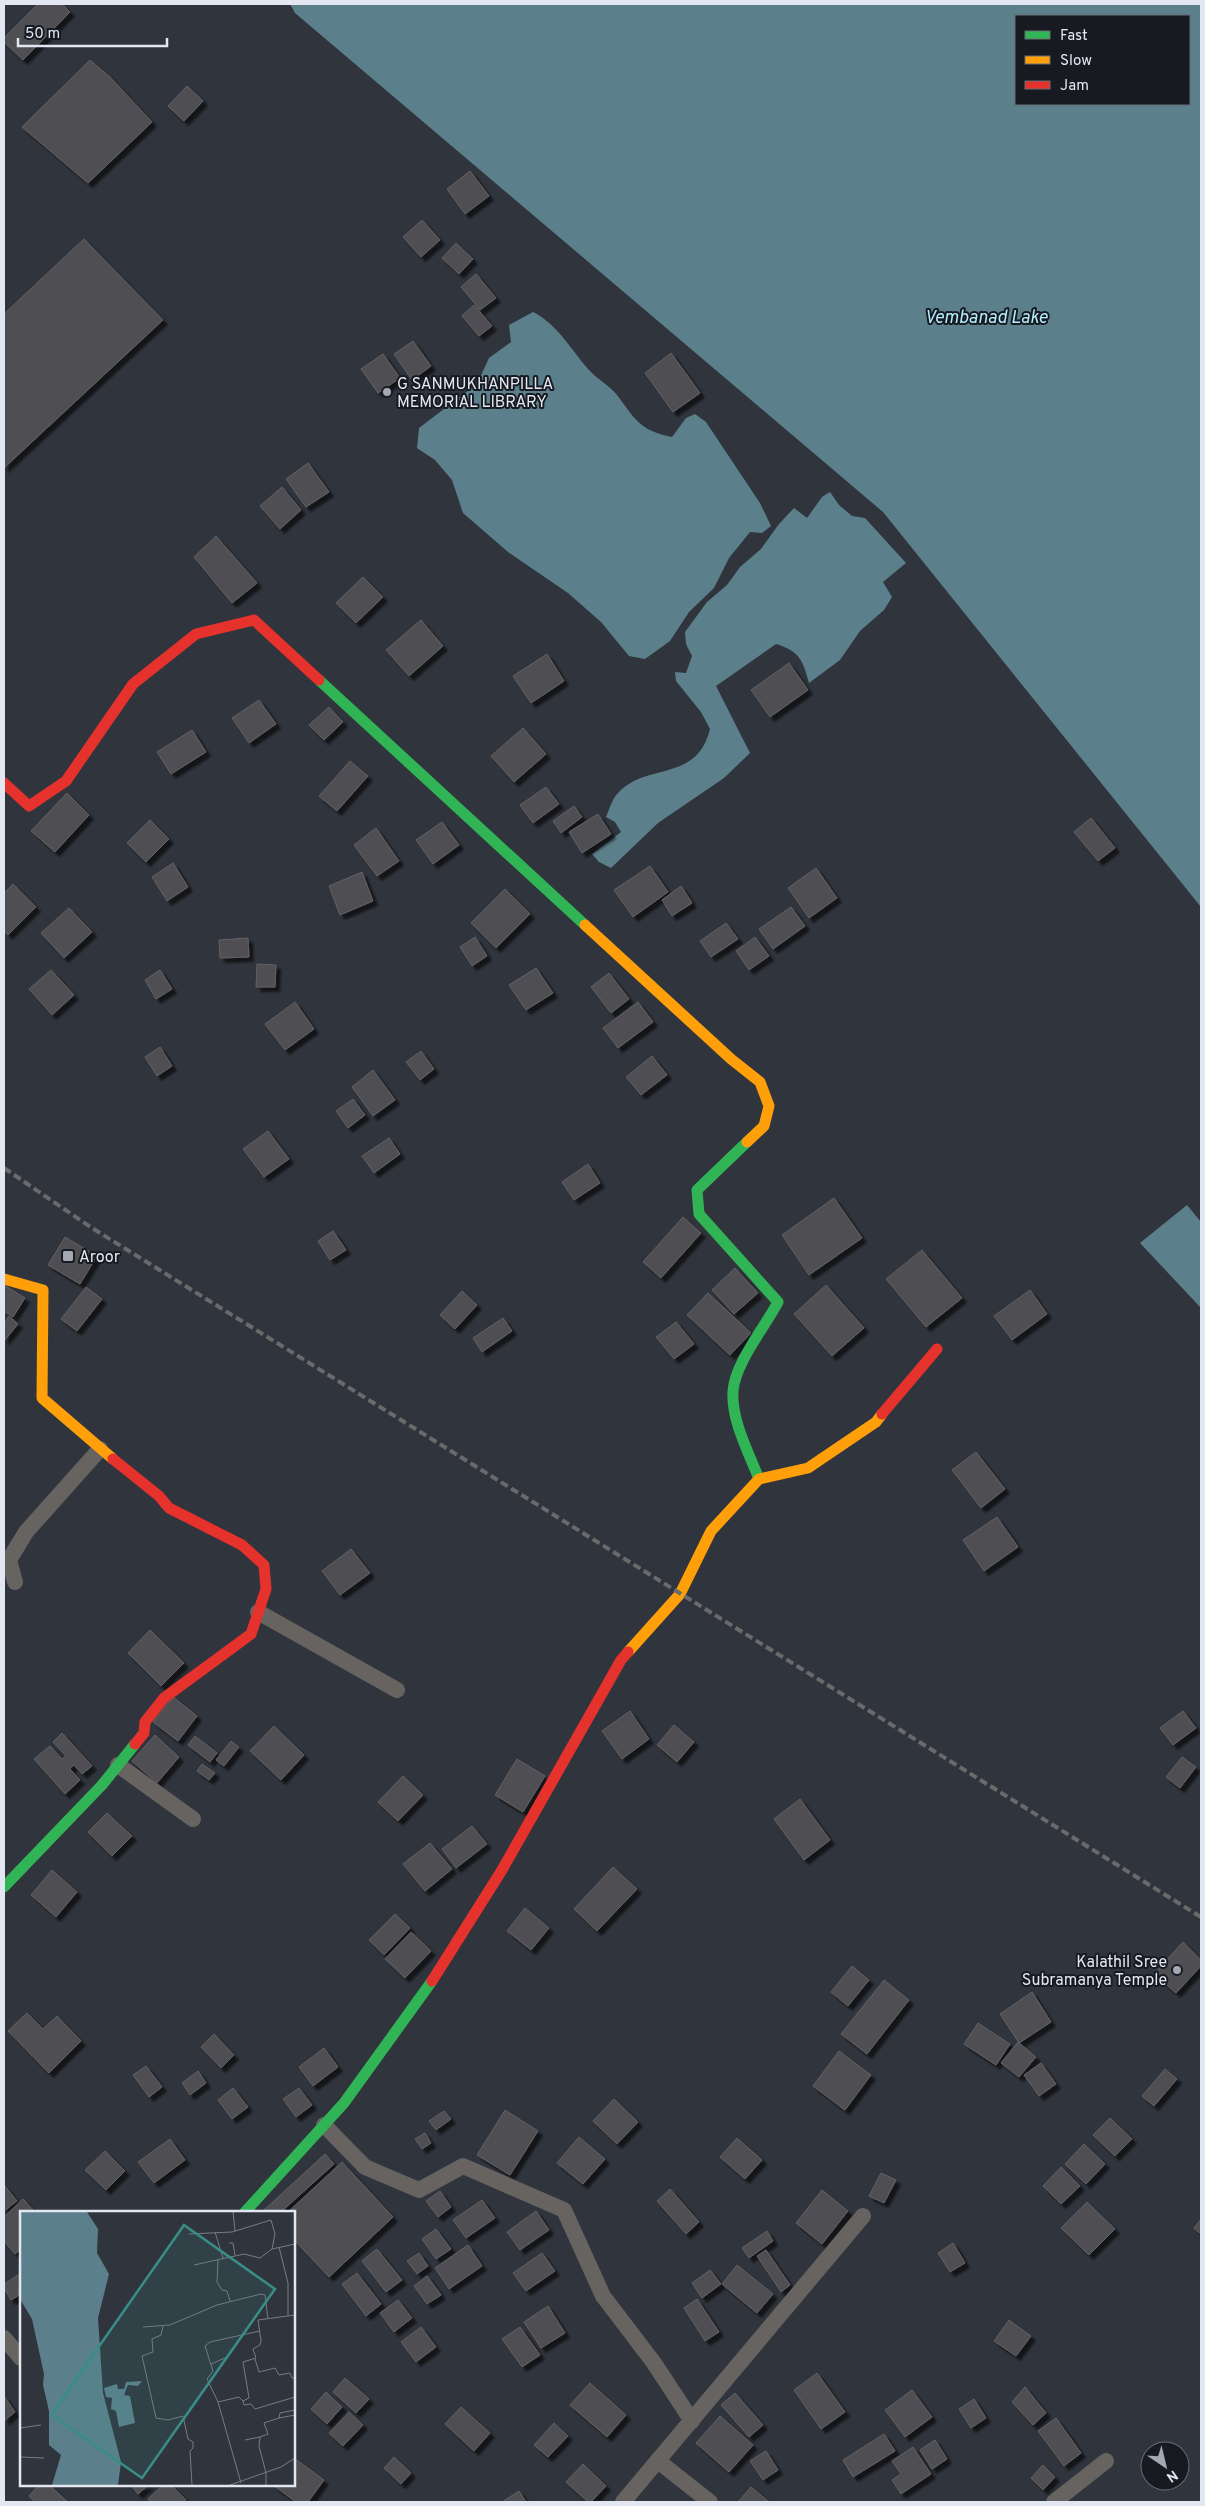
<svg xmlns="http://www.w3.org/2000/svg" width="1205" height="2506" font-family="Overpass,sans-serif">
<defs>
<filter id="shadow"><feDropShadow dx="4.5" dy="4.5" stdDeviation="1" flood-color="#0009"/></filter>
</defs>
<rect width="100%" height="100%" fill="#30343c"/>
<g fill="#5b808c" fill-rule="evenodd">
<path d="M 290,4 L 1201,4 L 1201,907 L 883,512 L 295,13 ZM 1016,16 L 1189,16 L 1189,104 L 1016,104 Z"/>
<path d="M 533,312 C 559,325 572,352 591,372 C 599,380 610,386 617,395 C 636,420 639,430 672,437 L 686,418 L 695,414 L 706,422 L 760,503 L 771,526 L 762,533 L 750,532 L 729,558 L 714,588 L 689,612 L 670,641 L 645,659 L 629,656 L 601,622 L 568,593 L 508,552 L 463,513 L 452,480 L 435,460 L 417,448 L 419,428 L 477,384 L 489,358 L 511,342 L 509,325 Z"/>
<path d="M 830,492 L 839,505 L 852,516 L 865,518 L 906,563 L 883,582 L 892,597 L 884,610 L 860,631 L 840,660 L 809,683 C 803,660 799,651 776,644 L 716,686 L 750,753 L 724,778 L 658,823 L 611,868 L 599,862 L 592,854 L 621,832 L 615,822 L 606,817 C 609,810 612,799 618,793 C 646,762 697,783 710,729 L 701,712 L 676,681 L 675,672 L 686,673 L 692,656 L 686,644 L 685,632 L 707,602 L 727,585 L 740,567 L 761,549 L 779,524 L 794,508 L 807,518 L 822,497 Z"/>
<polygon points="1187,1205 1201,1222 1201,1308 1140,1243"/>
</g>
<g fill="#504f53" stroke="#636163" filter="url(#shadow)">
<polygon points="38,4 62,4 70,12 23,60 4,42 4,38"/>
<polygon points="90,60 110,77 152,122 88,183 22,127"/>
<polygon points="187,86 203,101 184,121 168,106"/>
<polygon points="470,171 489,196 465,214 447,189"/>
<polygon points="422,220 440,240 421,257 403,237"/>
<polygon points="84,239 163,320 4,468 4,314"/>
<polygon points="456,243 473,259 459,274 442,258"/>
<polygon points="476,274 496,298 480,310 461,287"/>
<polygon points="474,305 492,326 479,336 462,316"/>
<polygon points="413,341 431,366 412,380 394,354"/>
<polygon points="671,353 700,393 673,412 645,373"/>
<polygon points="383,354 400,378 378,393 361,369"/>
<polygon points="308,463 329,492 306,507 286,479"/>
<polygon points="282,487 301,510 280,529 260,506"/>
<polygon points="216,536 257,583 232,603 194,557"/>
<polygon points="363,577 383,597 356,623 336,603"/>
<polygon points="421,620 443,646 409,676 386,650"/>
<polygon points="547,654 564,681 531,703 513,676"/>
<polygon points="789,663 808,690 770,717 751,690"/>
<polygon points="259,700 276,724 249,743 232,718"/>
<polygon points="329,707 343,722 324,740 309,725"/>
<polygon points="523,728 546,754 514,782 491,756"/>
<polygon points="192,730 206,752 171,774 157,752"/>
<polygon points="350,761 368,776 337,811 319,796"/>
<polygon points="546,787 559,804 533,823 520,805"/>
<polygon points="67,793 89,815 55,852 31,831"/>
<polygon points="574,806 582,817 561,833 553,821"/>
<polygon points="598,814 611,834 582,853 569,832"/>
<polygon points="1091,818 1115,848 1098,861 1074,832"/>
<polygon points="150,820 169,839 146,862 127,843"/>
<polygon points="442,822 459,845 433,864 416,840"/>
<polygon points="376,828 399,861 377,876 354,845"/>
<polygon points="173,863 188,887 167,901 152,877"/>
<polygon points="650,866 668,892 633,917 614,890"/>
<polygon points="816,868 837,898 809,918 788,888"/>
<polygon points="362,872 373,901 340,915 329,886"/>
<polygon points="13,884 36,907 8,935 4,931 4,893"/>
<polygon points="681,886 692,903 672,916 662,900"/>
<polygon points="505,889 530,914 496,948 471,923"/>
<polygon points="791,907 805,926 773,949 759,929"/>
<polygon points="69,908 92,932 64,958 41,933"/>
<polygon points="726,923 738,939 711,957 700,941"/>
<polygon points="475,937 487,956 472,966 460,947"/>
<polygon points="755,937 769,956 749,970 736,951"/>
<polygon points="248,938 249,957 220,958 219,940"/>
<polygon points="257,964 276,965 275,987 256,987"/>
<polygon points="536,968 553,993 526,1010 509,985"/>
<polygon points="51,970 74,995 52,1015 29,989"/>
<polygon points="160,970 172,989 156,999 145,980"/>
<polygon points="609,973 629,999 611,1013 591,987"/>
<polygon points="295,1002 314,1029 285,1050 265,1024"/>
<polygon points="638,1002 653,1022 618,1048 603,1028"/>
<polygon points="160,1047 172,1066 157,1076 145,1057"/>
<polygon points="421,1051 434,1069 420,1080 406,1062"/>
<polygon points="652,1056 667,1075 641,1095 626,1077"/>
<polygon points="373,1070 395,1100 373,1116 352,1087"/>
<polygon points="353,1099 365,1115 348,1128 336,1111"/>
<polygon points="268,1131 289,1159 264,1177 243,1149"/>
<polygon points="389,1138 400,1154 374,1173 362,1156"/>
<polygon points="588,1164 600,1183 574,1200 562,1182"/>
<polygon points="834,1198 862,1238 809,1275 782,1235"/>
<polygon points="683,1217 701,1233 661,1278 643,1262"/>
<polygon points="333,1231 346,1250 330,1260 318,1241"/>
<polygon points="65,1237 97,1256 80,1284 48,1265"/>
<polygon points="922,1250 962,1298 926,1327 886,1279"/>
<polygon points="735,1268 758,1293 734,1314 712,1290"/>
<polygon points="4,1285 25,1298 13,1317 4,1311"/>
<polygon points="826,1285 864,1328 832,1356 794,1314"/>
<polygon points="86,1287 102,1299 77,1331 61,1319"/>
<polygon points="1030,1290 1047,1314 1012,1340 994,1316"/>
<polygon points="462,1291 477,1305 455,1329 440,1315"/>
<polygon points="708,1293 751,1333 730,1355 687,1315"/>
<polygon points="9,1316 18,1324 4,1341 4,1323"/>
<polygon points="503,1318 512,1331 482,1352 473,1338"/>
<polygon points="676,1322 694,1344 674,1359 656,1337"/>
<polygon points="976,1452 1005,1489 981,1508 952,1470"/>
<polygon points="997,1517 1018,1547 984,1571 963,1540"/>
<polygon points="351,1549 370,1573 340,1595 322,1571"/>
<polygon points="150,1630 184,1663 161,1686 128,1653"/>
<polygon points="173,1697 197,1716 178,1741 153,1722"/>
<polygon points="630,1711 649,1739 622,1759 602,1731"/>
<polygon points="1183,1711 1196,1728 1173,1745 1160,1728"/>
<polygon points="674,1725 694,1742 677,1762 657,1745"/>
<polygon points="274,1726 304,1755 281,1780 250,1751"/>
<polygon points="62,1733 92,1766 82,1774 74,1765 70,1769 80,1780 65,1794 34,1759 50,1746 62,1759 66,1756 53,1742"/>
<polygon points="155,1735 179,1757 157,1783 132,1761"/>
<polygon points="195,1736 217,1753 210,1762 188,1745"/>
<polygon points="231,1741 239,1747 224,1766 216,1760"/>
<polygon points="1182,1757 1196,1767 1180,1788 1166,1777"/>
<polygon points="517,1759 545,1776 523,1812 495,1795"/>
<polygon points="202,1764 215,1773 209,1780 197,1771"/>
<polygon points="403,1776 423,1795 398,1821 378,1802"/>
<polygon points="800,1799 830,1840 804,1860 774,1819"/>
<polygon points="107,1813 132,1836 112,1856 88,1832"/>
<polygon points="472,1826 487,1844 456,1868 442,1849"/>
<polygon points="430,1843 452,1869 425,1891 403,1864"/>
<polygon points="613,1867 637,1889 597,1931 574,1909"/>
<polygon points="52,1870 77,1892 56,1917 31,1895"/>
<polygon points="525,1908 549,1928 531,1950 507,1931"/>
<polygon points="395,1914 410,1928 384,1955 369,1940"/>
<polygon points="411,1932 431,1951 405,1978 385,1959"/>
<polygon points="1183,1942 1201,1960 1201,1966 1176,1993 1154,1974"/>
<polygon points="852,1966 869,1980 848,2006 831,1992"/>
<polygon points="884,1980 909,2000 867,2054 841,2034"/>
<polygon points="1032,1992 1051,2022 1019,2043 1000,2014"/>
<polygon points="27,2013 43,2029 57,2016 81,2041 49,2073 8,2031"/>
<polygon points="978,2023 1010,2044 996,2065 964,2044"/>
<polygon points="214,2034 234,2055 221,2068 201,2047"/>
<polygon points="1018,2042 1036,2057 1019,2077 1001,2063"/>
<polygon points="324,2048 338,2067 313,2086 299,2067"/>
<polygon points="839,2051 871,2075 845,2110 813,2086"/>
<polygon points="1041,2063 1056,2084 1039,2096 1024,2075"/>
<polygon points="146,2066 162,2087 149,2097 133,2075"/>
<polygon points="1165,2069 1177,2079 1154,2106 1142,2096"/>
<polygon points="198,2071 206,2083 190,2095 182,2083"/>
<polygon points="233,2088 248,2107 232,2119 218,2100"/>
<polygon points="299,2088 312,2105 296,2117 283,2099"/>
<polygon points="614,2099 638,2122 617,2144 593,2121"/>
<polygon points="505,2110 538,2131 510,2175 477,2155"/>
<polygon points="444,2111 451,2119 436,2130 429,2121"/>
<polygon points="1110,2118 1132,2139 1115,2156 1093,2135"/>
<polygon points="425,2133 431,2143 422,2149 415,2139"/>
<polygon points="579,2137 605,2159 583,2184 557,2163"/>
<polygon points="737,2138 762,2160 745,2179 720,2157"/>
<polygon points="170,2139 185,2160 154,2183 138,2162"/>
<polygon points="1084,2144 1105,2164 1086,2184 1065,2164"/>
<polygon points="105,2151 125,2171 106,2190 85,2170"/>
<polygon points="325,2154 334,2164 281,2212 267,2212 264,2210"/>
<polygon points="342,2162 393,2217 329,2277 294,2240 294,2212 288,2212"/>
<polygon points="1061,2167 1080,2186 1061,2204 1043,2186"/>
<polygon points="881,2173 896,2180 884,2203 869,2196"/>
<polygon points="4,2185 17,2201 4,2211"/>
<polygon points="670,2189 699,2222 686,2234 657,2201"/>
<polygon points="822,2190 848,2211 822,2244 796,2223"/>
<polygon points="440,2191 451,2207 438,2217 426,2201"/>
<polygon points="23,2199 35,2212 21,2212 21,2249 15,2254 4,2241 4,2217"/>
<polygon points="482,2200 495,2218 466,2238 453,2220"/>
<polygon points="1087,2202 1115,2229 1089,2255 1061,2228"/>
<polygon points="536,2211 549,2230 520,2250 507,2232"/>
<polygon points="1201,2219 1201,2234 1194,2228"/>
<polygon points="436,2229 451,2249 436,2259 422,2239"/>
<polygon points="767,2231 773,2241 749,2258 742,2248"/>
<polygon points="953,2243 965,2263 950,2272 938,2253"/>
<polygon points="468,2245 482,2266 449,2289 435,2268"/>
<polygon points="377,2249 402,2280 386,2292 362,2261"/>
<polygon points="766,2250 790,2285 781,2292 757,2256"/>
<polygon points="419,2253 428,2266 417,2274 407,2261"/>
<polygon points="542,2253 555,2271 526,2291 513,2273"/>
<polygon points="737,2265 773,2294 757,2313 722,2284"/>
<polygon points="710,2270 721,2284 702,2298 692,2283"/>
<polygon points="21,2273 21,2294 11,2300 4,2288 4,2284"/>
<polygon points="357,2273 381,2304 366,2316 342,2284"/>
<polygon points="427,2276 441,2295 427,2304 414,2286"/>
<polygon points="697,2299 719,2332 705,2341 684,2308"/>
<polygon points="398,2300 412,2318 394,2332 380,2313"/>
<polygon points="548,2306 565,2333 541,2348 524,2322"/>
<polygon points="1009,2320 1031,2336 1016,2356 994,2341"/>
<polygon points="421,2327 436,2347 416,2362 401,2342"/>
<polygon points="520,2327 540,2355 522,2367 502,2339"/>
<polygon points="817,2373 845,2412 821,2429 794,2390"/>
<polygon points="345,2378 369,2399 356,2413 333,2392"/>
<polygon points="590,2383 626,2415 607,2437 570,2405"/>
<polygon points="1025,2387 1046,2413 1033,2425 1012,2402"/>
<polygon points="912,2390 932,2417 905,2437 885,2410"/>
<polygon points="326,2392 342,2407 327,2424 311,2409"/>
<polygon points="735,2393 763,2425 749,2437 721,2405"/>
<polygon points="4,2396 15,2412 4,2421"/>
<polygon points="974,2399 986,2418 971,2428 959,2409"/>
<polygon points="461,2407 490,2433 474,2451 445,2424"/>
<polygon points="349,2412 363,2425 343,2446 329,2433"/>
<polygon points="720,2416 753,2445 729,2472 696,2443"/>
<polygon points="1056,2418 1081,2453 1064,2466 1038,2431"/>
<polygon points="554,2423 568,2436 548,2457 534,2445"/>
<polygon points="884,2434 895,2451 853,2477 843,2460"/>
<polygon points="935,2440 947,2459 932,2469 920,2450"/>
<polygon points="913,2447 931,2474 901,2494 892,2480 901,2474 892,2461"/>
<polygon points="766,2451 778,2470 763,2480 750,2461"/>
<polygon points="394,2457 411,2473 401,2484 384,2468"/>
<polygon points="294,2458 324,2480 308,2502 296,2502 273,2485 294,2485"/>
<polygon points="583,2464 606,2486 591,2502 588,2502 566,2482"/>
<polygon points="1043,2465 1055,2477 1043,2490 1031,2478"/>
<polygon points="39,2485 49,2485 68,2502 35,2502 29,2496"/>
<polygon points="131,2485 149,2485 138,2494"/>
<polygon points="163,2485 171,2485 186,2500 184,2502 151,2502 148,2499"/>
<polygon points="751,2487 769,2502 738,2502"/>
<polygon points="519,2491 526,2502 502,2502"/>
</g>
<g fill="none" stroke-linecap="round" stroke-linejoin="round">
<g stroke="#666361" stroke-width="16">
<polyline points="15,1582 9,1560 26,1532 100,1449"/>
<polyline points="258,1612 397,1690"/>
<polyline points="118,1765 193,1819"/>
<polyline points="324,2125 365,2167 419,2190 463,2166 564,2210 603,2296 654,2363 692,2421"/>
<polyline points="4,2338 21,2358"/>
<polyline points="658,2461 710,2502"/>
<polyline points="623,2502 863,2216"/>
<polyline points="1054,2502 1106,2461"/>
</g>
<g stroke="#30b455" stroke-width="11">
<polyline points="319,680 585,925"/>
<path d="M 747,1142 L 697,1190 L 699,1214 L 778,1302 C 765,1327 735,1363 733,1391 C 731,1420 749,1453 759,1479"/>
<polyline points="4,1887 102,1785 135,1744"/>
<polyline points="245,2212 344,2103 432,1981"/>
</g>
<g stroke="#ff9f0a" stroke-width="11">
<polyline points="585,925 731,1059 760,1082 769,1106 764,1126 747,1142"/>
<polyline points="4,1279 43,1290 42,1398 113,1459"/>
<polyline points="628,1652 680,1594 711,1531 759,1479 808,1468 876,1422 882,1414"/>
</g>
<g stroke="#e5322d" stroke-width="11">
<polyline points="4,783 29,806 66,781 133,684 196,634 254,620 319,680"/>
<polyline points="882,1414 937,1349"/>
<polyline points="113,1459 159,1496 169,1508 242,1545 264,1565 266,1589 251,1634 164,1698 145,1722 144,1733 135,1744"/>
<polyline points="432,1981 502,1870 621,1660 628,1652"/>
</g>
<polyline stroke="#6a6a6c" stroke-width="4" stroke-dasharray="8 4" stroke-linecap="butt" points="4,1168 92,1228 1201,1917"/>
</g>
<g fill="#a4a8b2" stroke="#171a21" stroke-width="2">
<circle cx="387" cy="392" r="5"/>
<rect x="62" y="1250" width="12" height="12" rx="2.5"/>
<circle cx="1177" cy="1970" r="5"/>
</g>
<g text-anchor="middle" stroke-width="4" stroke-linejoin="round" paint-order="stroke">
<g font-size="16" fill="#e2e7f1" stroke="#171a21" text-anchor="start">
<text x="397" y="389">G SANMUKHANPILLA<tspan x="397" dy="18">MEMORIAL LIBRARY</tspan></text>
<text x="79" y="1262">Aroor</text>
<text x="1167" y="1967" text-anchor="end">Kalathil Sree<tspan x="1167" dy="18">Subramanya Temple</tspan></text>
</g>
<g font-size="18" font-style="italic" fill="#b4eeff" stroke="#171a21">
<text x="986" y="323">Vembanad Lake</text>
</g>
</g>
<g transform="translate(20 2211)">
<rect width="275" height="275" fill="#30343c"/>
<path d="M 0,1 L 67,1 L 78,18 L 77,42 L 89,63 L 78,107 L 83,182 L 101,251 L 98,274 L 32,274 L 41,244 L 29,234 L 29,200 L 23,174 L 24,163 L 12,108 L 0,88 ZM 122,170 L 118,175 L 108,174 L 104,184 L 110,185 L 115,212 L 99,216 L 96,200 L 91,198 L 92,187 L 86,186 L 84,177 L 97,173 L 98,178 L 104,178 L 106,171 Z" fill="#5b808c"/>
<path fill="none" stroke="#777c84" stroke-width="1" d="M 213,1 L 215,20M 195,21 L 203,47M 169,23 L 212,21 L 251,9 L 255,23 L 252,38 L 275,33M 209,32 L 213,32 L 215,44M 259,36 L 268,72 L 268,105M 198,48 L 197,71 L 202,79 L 207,80 L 210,90M 174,54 L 224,43 L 240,47 L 252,38M 143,115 L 141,124 L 132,128 L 133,141 L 122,145 L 136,207 L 148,209 L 163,205 L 168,228 L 173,231 L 173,237 L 170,240 L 172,274M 123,116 L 150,114 L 197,94 L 241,83 L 245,84 L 248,108M 235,148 L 239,161 L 255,157 L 259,164 L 270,162 L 272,167 L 275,167M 191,153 L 205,147M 223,190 L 224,194 L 231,193 L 235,198 L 275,186M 198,191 L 219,186 L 223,190 L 229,187 L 223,151 L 236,147 L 233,138 L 240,134 L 241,130 L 238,109 L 275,104M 259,207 L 275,204M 0,217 L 21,214M 225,229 L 240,226M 0,246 L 24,247M 221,272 L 198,191 L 187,168 L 193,160 L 185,135 L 190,131 L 240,120M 210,274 L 261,256 L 275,247M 246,274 L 246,262 L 239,235 L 240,226 L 248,223 L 244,212 L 259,207 L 260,202 L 275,199"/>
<path fill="#398d88" fill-opacity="0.15" stroke="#398d88" stroke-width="2.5" d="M 164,14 L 255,78 L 122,267 L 31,204 Z"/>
<rect width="275" height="275" fill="none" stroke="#e2e7f1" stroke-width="2.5"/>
</g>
<rect width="1205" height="2506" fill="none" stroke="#e2e7f1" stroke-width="10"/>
<rect x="1015" y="15" width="175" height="90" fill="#171a21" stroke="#686c74"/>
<rect x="1025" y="31" width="25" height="8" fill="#30b455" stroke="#686c74"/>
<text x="1060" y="40" font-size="15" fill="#e2e7f1">Fast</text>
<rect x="1025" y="56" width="25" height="8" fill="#ff9f0a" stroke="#686c74"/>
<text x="1060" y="65" font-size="15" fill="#e2e7f1">Slow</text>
<rect x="1025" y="81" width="25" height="8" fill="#e5322d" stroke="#686c74"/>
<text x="1060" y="90" font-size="15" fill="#e2e7f1">Jam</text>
<g transform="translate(1165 2466) rotate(145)"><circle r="24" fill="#171a21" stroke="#686c74"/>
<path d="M0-4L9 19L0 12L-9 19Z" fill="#a4a8b2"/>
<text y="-8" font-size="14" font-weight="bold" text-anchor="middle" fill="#e2e7f1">N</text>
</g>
<path d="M18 38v8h149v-8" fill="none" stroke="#e2e7f1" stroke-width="2.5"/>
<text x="25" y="38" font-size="15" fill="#e2e7f1" stroke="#171a21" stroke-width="4" paint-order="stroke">50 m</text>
</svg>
